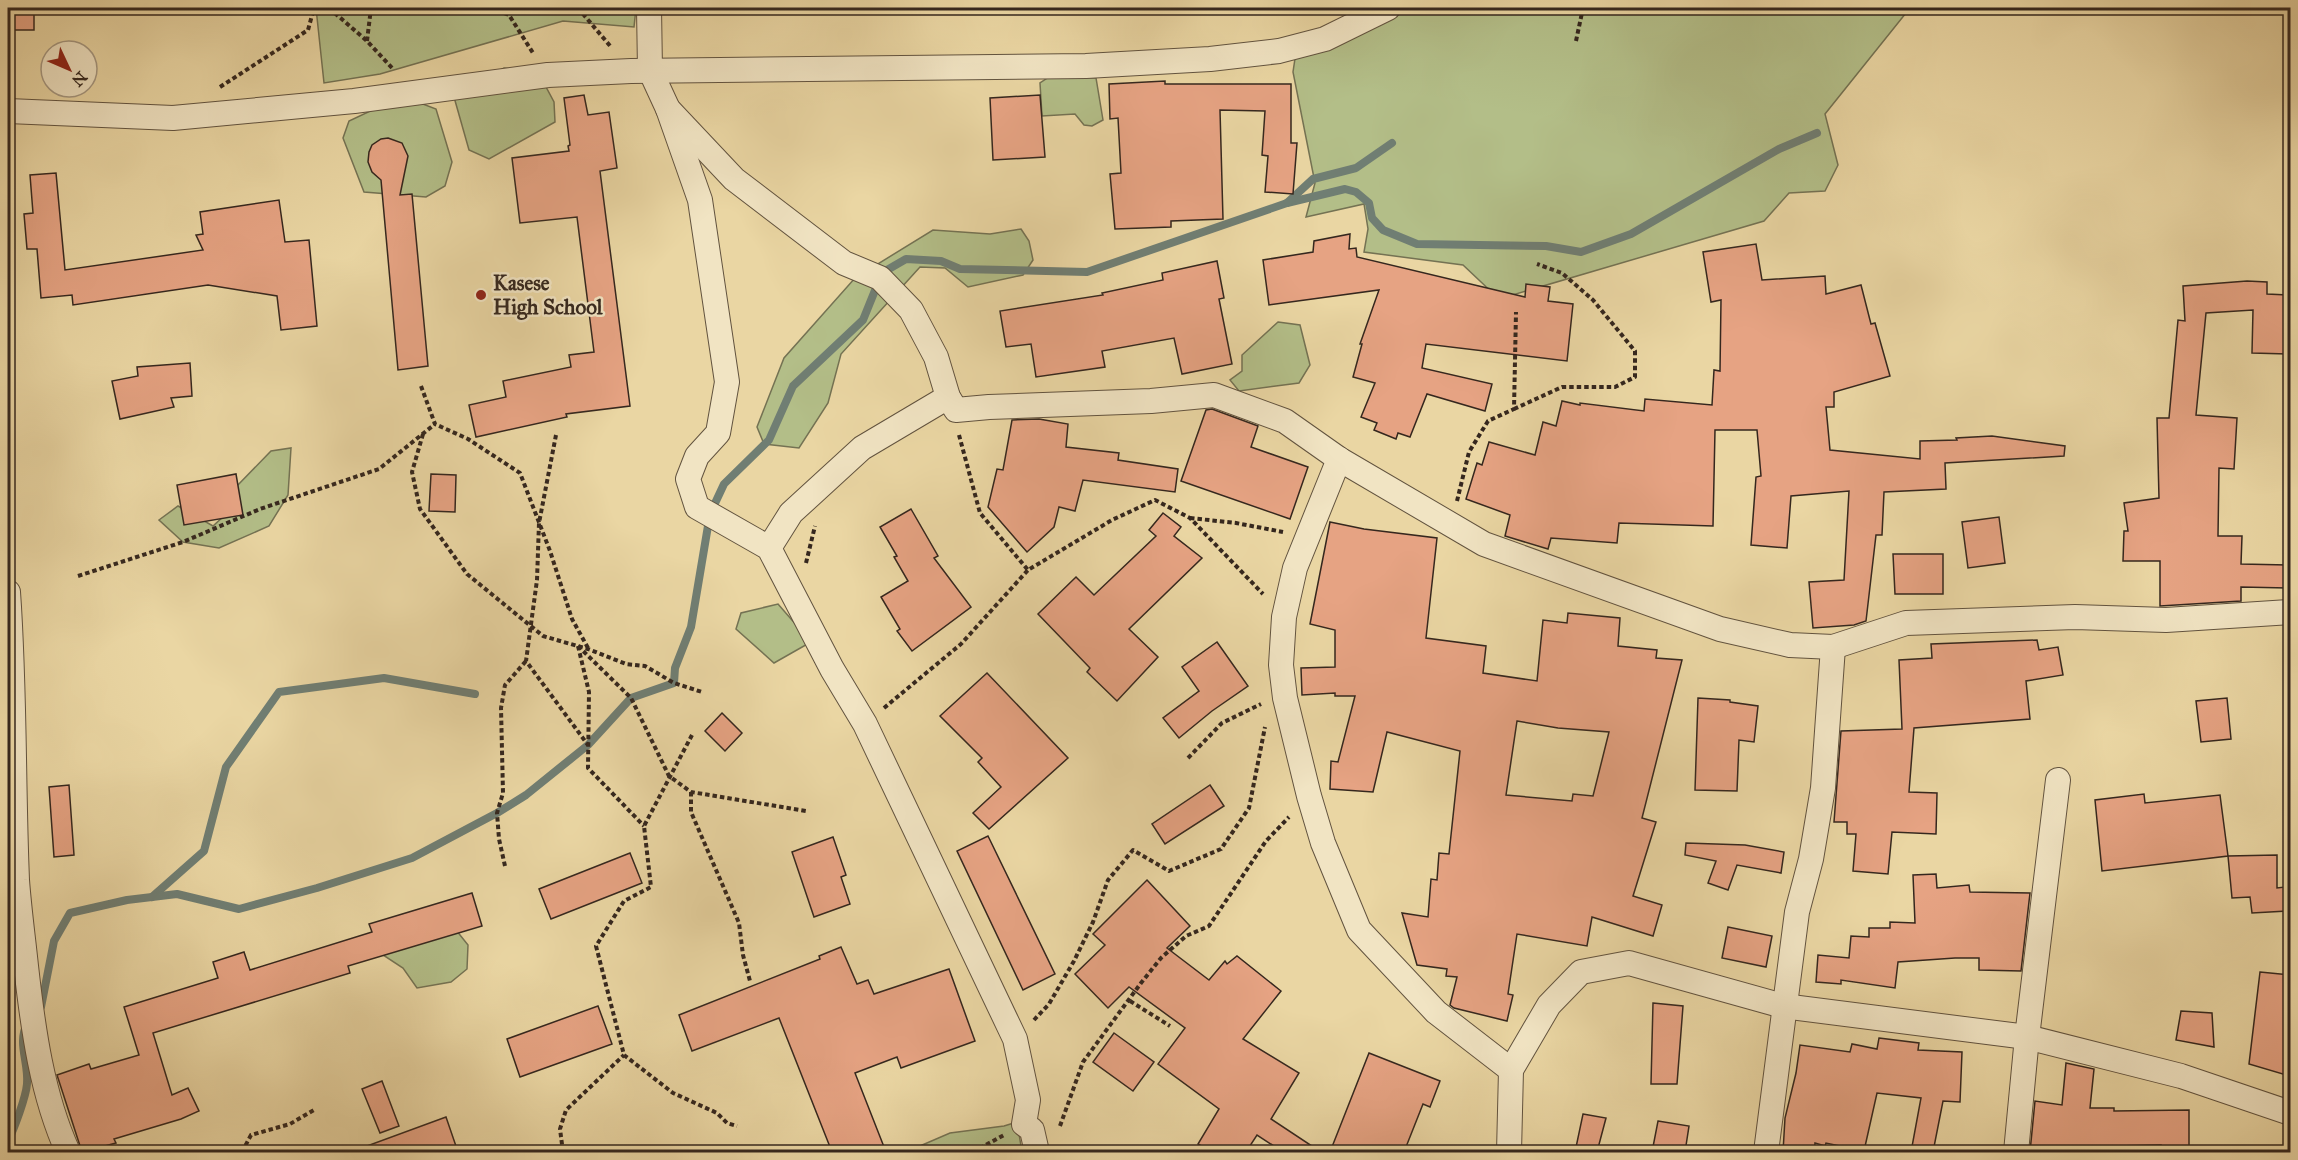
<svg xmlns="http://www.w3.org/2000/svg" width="2298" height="1160" font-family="'IM FELL Great Primer',serif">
<rect width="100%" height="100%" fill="#ead6a3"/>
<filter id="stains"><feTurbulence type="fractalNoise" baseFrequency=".00333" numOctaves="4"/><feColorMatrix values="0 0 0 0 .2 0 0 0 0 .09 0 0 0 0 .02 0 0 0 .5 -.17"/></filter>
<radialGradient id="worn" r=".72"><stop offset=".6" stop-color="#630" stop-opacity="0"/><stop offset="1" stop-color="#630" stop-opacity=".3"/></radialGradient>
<g fill="#b3be88" stroke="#747253" stroke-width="1.5">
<polygon points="316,8 636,8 634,27 563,21 380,74 324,83"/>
<polygon points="1374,8 1910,8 1825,114 1838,165 1825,191 1789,193 1764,221 1499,299 1463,265 1364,252 1368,229 1364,204 1306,217 1315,183 1293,72 1296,52"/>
<polygon points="504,68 538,72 554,102 555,122 489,159 469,150 454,97"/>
<polygon points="1052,75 1096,78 1103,120 1092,126 1084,125 1075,114 1042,116 1040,83"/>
<polygon points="402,96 436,109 452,162 445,186 426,197 364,192 343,138 349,121"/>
<polygon points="1021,229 1029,241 1033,260 1023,275 968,287 945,268 920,267 841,354 828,403 799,448 764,444 757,427 784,358 855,278 933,230 990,234"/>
<polygon points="1278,322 1300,325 1310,365 1299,383 1239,391 1230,380 1242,371 1242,355"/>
<polygon points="291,448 288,495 269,526 219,548 183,542 159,520 178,506 213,526 239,502 236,487 271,451"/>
<polygon points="778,604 811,642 774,663 736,629 741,613"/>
<polygon points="456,930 468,945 467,969 451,982 417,988 403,968 380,953"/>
<polygon points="1017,1122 1022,1152 906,1152 950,1133 1004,1126"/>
</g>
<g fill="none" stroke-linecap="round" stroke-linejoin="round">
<g stroke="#707e73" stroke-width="8">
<polyline points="1287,203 1345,189 1356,192 1369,203 1372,218 1383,230 1417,244 1546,246 1581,252 1631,234 1779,149 1817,133"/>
<polyline points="152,897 204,851 226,767 279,692 384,678 475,694"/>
<polyline points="39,1009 41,1007 54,941 70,913 127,900 177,894 239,909 317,888 412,858 497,813 526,795 588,745 631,698 674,683 675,668 691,627 710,514 724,484 769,440 793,386 863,320 880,278 887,270 906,259 941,261 960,269 1087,272 1287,203 1313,179 1356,168 1392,143"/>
<path d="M 8,1141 C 14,1129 26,1097 27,1084 C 29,1063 17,1043 27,1024"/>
</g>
</g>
<g fill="#e6a383" stroke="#35271e" stroke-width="1.5" fill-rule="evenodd">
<rect x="8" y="8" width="26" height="22"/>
<polygon points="1165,81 1165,84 1291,84 1291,143 1297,143 1293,194 1265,192 1268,156 1262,155 1265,111 1220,110 1223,219 1171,221 1171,227 1115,229 1110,174 1121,173 1118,118 1110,119 1109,84"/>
<polygon points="584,95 588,115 609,112 617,168 600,171 630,406 566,414 567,417 476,437 469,405 506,397 503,381 571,367 569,355 594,352 577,217 520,223 512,158 569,151 568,146 570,145 564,98"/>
<polygon points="1040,95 1045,157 993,160 990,98"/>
<polygon points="388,138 402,143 408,156 400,195 412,194 428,366 398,370 381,180 372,172 368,162 369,152 372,145 381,139"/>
<polygon points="56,173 65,270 203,250 196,235 203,234 200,212 279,200 285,242 309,240 317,326 281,330 277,296 208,285 73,305 72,295 41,298 37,249 27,249 24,214 33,213 30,175"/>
<polygon points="1350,234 1349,249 1356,248 1357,257 1525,297 1526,284 1550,287 1548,301 1573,304 1567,361 1426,344 1422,368 1492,384 1485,411 1427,394 1410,437 1398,433 1396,439 1374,430 1377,423 1361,417 1375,383 1353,377 1362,344 1360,344 1379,290 1269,305 1263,260 1313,252 1314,241"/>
<polygon points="1756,244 1762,280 1825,276 1826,294 1861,285 1871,324 1875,323 1890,376 1834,392 1834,407 1826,407 1830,450 1920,459 1920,441 1957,440 1956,438 1992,436 2065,446 2064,456 1945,463 1946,489 1884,492 1882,535 1876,535 1866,621 1854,625 1813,628 1809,582 1844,580 1849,491 1791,496 1787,548 1751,545 1756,477 1761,476 1757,430 1715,430 1713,526 1619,523 1617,543 1551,538 1548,549 1505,536 1510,515 1466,499 1477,463 1482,465 1489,442 1535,455 1543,422 1556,426 1562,401 1580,405 1580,403 1644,411 1645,399 1712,405 1714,370 1720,371 1721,300 1711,302 1703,252"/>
<polygon points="1217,261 1224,298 1219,299 1232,364 1182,374 1174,338 1102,351 1105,367 1036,377 1031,344 1006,347 1000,311 1103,295 1102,293 1163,280 1162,273"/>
<polygon points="2247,281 2267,282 2267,294 2290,295 2289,354 2252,353 2253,310 2206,313 2196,415 2237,418 2234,469 2219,468 2218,536 2242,536 2241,564 2290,565 2290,588 2241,587 2241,601 2160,606 2160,561 2123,561 2124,531 2128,531 2124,503 2159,498 2157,418 2169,418 2178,320 2185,321 2183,286"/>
<polygon points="190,363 192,396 171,398 174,407 120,419 112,381 138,376 137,367"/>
<polygon points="1212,409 1258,426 1251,447 1308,467 1290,519 1181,481 1206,410"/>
<polygon points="1039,419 1068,424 1066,447 1119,453 1118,460 1178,469 1175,492 1083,480 1075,511 1059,507 1054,527 1027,552 988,507 997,469 1003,470 1012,420"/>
<polygon points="236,474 243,515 184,525 177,485"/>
<polygon points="431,474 456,475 455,512 429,511"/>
<polygon points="911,509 938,556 934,558 971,607 912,651 897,631 900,629 881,597 908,581 894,557 897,556 880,527"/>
<polygon points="1163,513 1181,527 1174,536 1202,558 1129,629 1158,657 1117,701 1087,672 1090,668 1038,614 1076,577 1094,595 1156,536 1149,530"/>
<polygon points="1999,517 2005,563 1968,568 1962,522"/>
<path d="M 1330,522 L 1364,529 L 1437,538 L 1426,638 L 1486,646 L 1483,673 L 1537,681 L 1543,620 L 1567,623 L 1568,613 L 1620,618 L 1618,646 L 1657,650 L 1656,658 L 1682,660 L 1642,818 L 1656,822 L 1633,896 L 1662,905 L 1653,936 L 1592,917 L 1587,946 L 1517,934 L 1508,994 L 1513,995 L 1507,1021 L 1454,1008 L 1450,1005 L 1457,977 L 1446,976 L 1447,969 L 1417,965 L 1402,913 L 1428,917 L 1431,879 L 1437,880 L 1439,853 L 1449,854 L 1460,751 L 1387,732 L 1373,792 L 1330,789 L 1331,761 L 1338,762 L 1355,696 L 1335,696 L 1335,693 L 1302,695 L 1301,668 L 1335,667 L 1335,630 L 1310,624 ZM 1517,721 L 1558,728 L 1609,732 L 1593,796 L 1573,794 L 1572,801 L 1506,795 Z"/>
<polygon points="1893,554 1943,554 1943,594 1895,594"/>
<polygon points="2037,640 2039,650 2058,647 2063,675 2026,681 2030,719 1914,728 1909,792 1937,793 1936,834 1892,832 1888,874 1853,871 1856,834 1847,834 1847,822 1834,822 1841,731 1902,729 1899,660 1932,658 1931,644"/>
<polygon points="1217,642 1248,686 1212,711 1179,738 1163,718 1199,691 1182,667"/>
<polygon points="987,673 1068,758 989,829 973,813 1001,787 978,762 982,758 940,716"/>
<polygon points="1698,698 1730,700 1730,702 1758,706 1754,742 1739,740 1737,791 1695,790"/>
<polygon points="2227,698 2231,739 2201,742 2196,701"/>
<polygon points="722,713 742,733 725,751 705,731"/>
<polygon points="69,785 74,855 54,857 49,787"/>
<polygon points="1210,785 1224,806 1165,844 1152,824"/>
<polygon points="2144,794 2145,803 2220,795 2228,856 2102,871 2095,800"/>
<polygon points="988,836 1055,974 1023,990 957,851"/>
<polygon points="833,837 846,875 841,877 850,904 814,917 792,852"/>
<polygon points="1686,843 1745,845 1784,852 1781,873 1737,865 1728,890 1708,883 1716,861 1685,855"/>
<polygon points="630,853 642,883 551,919 539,889"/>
<polygon points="2277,855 2277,888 2285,887 2287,911 2252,913 2250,897 2232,898 2228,856"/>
<polygon points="1936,874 1937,888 1969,885 1970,892 2030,893 2021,971 1979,970 1979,958 1955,958 1898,962 1895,988 1841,980 1841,984 1816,982 1818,955 1849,958 1851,936 1869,937 1869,928 1890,928 1890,922 1915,923 1913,875"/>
<polygon points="1147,880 1190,926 1167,948 1209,980 1225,961 1227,964 1237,956 1281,991 1243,1039 1299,1073 1271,1119 1321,1152 1283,1152 1257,1135 1246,1152 1212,1152 1198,1144 1219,1109 1158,1064 1185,1028 1129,987 1108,1008 1075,974 1105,945 1093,934"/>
<polygon points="472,893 482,926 348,966 350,973 153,1033 172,1095 188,1088 199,1111 181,1119 114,1139 116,1143 82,1152 57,1075 89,1064 91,1069 139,1055 124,1007 218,978 213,962 244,952 250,970 372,932 369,924"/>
<polygon points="1728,927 1772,936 1766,967 1722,958"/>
<polygon points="841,947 857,984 868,980 874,994 949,969 975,1041 901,1068 897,1057 855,1073 886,1152 832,1152 779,1018 692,1051 679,1015 820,959 819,956"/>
<polygon points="2260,972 2290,975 2290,1076 2249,1064"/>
<polygon points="1653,1003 1683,1006 1677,1084 1651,1084"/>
<polygon points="598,1006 612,1044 520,1077 507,1039"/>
<polygon points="2181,1011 2212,1013 2214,1047 2176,1040"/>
<polygon points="1114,1033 1154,1062 1133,1091 1093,1062"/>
<polygon points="1879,1038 1919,1043 1918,1050 1962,1052 1960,1102 1943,1101 1933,1152 1911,1152 1921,1098 1877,1093 1864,1151 1826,1143 1825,1146 1815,1143 1814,1152 1783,1152 1785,1118 1796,1073 1800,1045 1850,1052 1852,1044 1877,1049"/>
<polygon points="1369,1053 1440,1081 1430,1107 1423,1104 1404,1152 1330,1152"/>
<polygon points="2066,1063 2094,1069 2090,1108 2114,1108 2114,1111 2189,1110 2189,1152 2161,1152 2161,1145 2114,1146 2114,1152 2030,1152 2035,1101 2062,1105"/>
<polygon points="382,1081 399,1126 380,1133 362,1089"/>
<polygon points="1583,1114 1606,1118 1597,1152 1575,1152"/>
<polygon points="446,1117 458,1152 356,1152 356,1150"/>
<polygon points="1658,1121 1689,1126 1685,1152 1652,1152"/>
</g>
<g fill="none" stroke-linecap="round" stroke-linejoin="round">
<g stroke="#62533f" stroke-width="26">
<g id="minor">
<polyline points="649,8 650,70 668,109 700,200 727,382 718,433 697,456 688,479 697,507 769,548 832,669 865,724 1015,1039 1028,1100 1024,1124 1032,1130 1037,1152"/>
<polyline points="668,109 734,179 844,263 880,278 911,310 936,357 948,397 956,410 989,407 1151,401 1214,395 1285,421 1339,459 1484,544 1720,629 1790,645 1833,647 1906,623 2075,617 2166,620 2290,612"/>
<polyline points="8,111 173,118 354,101 548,75 631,71 1086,66 1210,59 1279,51 1325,39 1388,8"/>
<polyline points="1339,459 1295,568 1284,617 1281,665 1285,698 1309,796 1323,843 1359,930 1436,1012 1511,1070"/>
<polyline points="769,548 791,513 862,448 948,397"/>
<path d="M 8,592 C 15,688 13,784 17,880 C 19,908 23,937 26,966 C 33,1029 42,1095 68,1152"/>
<polyline points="1509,1152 1511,1070 1549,1005 1581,972 1629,963 1783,1006 2027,1037 2181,1076 2290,1113"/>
<polyline points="1766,1152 1797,912 1811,859 1823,788 1833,647"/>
<polyline points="2016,1152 2027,1037 2058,780"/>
</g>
</g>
<g stroke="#35271e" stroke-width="4" stroke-dasharray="4.5 3" stroke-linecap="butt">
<polyline points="329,8 367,41 394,70"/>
<polyline points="490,8 509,15 533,53"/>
<polyline points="578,8 611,47"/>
<polyline points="367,41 371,8"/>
<polyline points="1576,41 1583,8"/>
<polyline points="220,87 308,30 314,8"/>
<polyline points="421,386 435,424 468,439 520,473 550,551 572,619 588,648"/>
<polyline points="1514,409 1562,387 1615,387 1635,377 1635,351 1593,300 1562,273 1537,264"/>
<polyline points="423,434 412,472 420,509 467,574 543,636 588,649 626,664 645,666 674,683 702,692"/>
<polyline points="556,435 539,523 537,580 526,661 588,745"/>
<polyline points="959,435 980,513 1028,570 1112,520 1155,500 1190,518 1263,594"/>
<polyline points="1457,501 1469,452 1488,421 1514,409 1516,312"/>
<polyline points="1190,518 1236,523 1283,532"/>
<polyline points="806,563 815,526"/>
<polyline points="78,576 183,542 260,509 379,469 435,424"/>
<polyline points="578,646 631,698 669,776 691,792 806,811"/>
<polyline points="578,646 589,692 588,768 644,826"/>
<polyline points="884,708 961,644 1028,570"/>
<polyline points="692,735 644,826 651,887 624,901 596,946 624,1055 673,1093 717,1113 727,1123 737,1126"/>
<polyline points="1188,758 1222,723 1261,704"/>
<polyline points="691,792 691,812 739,923 743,955 750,981"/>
<polyline points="505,866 499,839 497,813 503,793 501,708 505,685 526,661"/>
<polyline points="1130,1001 1170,1026"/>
<polyline points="1034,1020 1049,1004 1074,961 1093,922 1108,880 1133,850 1169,871 1221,849 1249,808 1265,727"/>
<polyline points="1060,1126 1083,1062 1141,983 1161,958 1186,936 1209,926 1266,841 1289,817"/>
<polyline points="905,1148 911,1152"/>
<polyline points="242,1152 251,1135 290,1124 314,1110"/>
<polyline points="563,1152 560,1129 566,1110 624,1055"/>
<polyline points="973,1152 1004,1135"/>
</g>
<use href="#minor" stroke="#f1e4c3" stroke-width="24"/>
</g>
<circle fill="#8f2418" stroke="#f1e4c3" stroke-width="2" cx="481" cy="295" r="6"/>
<g text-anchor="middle" stroke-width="5" stroke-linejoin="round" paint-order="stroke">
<g font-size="21" font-weight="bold" fill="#35271e" stroke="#f1e4c3" text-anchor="start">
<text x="493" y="290">Kasese<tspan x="493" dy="24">High School</tspan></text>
</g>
</g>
<rect width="2298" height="1160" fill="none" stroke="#ead6a3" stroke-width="30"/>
<rect x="9" y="9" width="2280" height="1142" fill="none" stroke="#35271e" stroke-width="3"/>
<rect x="15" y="15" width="2268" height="1130" fill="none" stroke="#35271e" stroke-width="1.5"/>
<g transform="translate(69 69) rotate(134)"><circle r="28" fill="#f1e4c3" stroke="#a69881" stroke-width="1.5"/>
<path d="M0-4.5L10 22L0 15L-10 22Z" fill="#8f2418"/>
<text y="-9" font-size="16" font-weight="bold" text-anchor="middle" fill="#35271e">N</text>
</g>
<rect width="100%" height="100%" filter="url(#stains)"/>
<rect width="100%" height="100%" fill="url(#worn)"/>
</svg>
